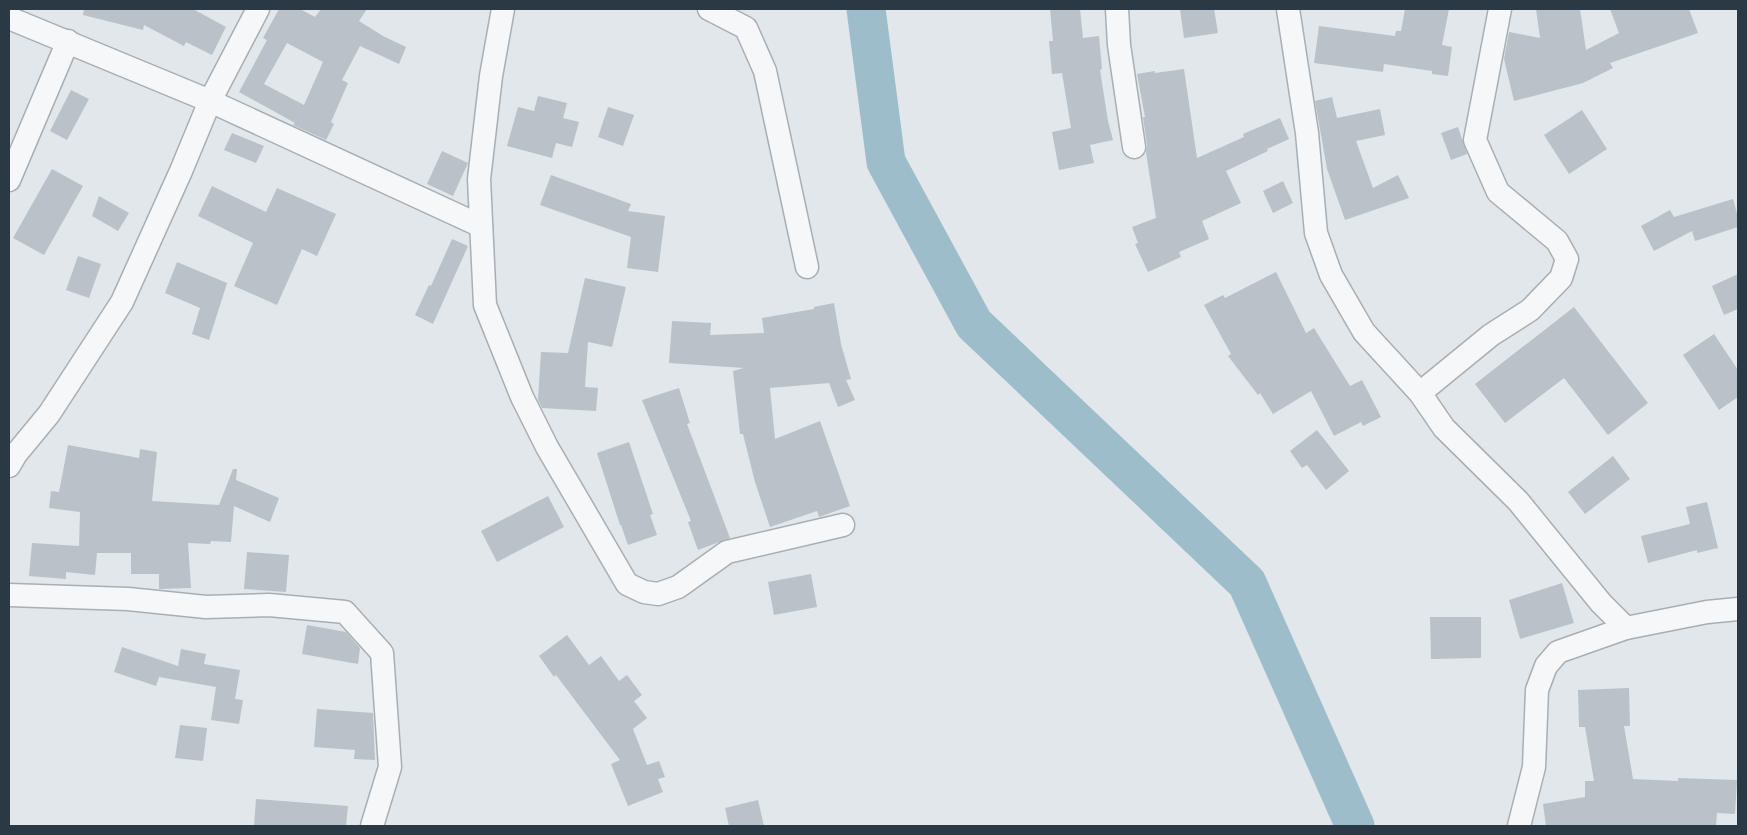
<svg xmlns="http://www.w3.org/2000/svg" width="1747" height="835" font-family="Raleway,sans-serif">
<rect width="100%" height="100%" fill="#e2e7eb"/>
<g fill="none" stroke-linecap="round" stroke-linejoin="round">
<polyline stroke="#9dbdcb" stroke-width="39" points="866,9 886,162 974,324 1247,583 1355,826"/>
</g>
<g fill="#b9c2c8" fill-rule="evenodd">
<polygon points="84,9 193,9 226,27 212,55 186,42 184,46 144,25 143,30 83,15"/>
<path d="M 279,9 L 300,9 L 315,17 L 321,9 L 367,9 L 359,21 L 383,36 L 406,47 L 399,64 L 360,46 L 342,80 L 348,83 L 331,122 L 334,124 L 326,140 L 293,125 L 295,123 L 239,92 L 267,40 L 263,38 ZM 287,43 L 323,62 L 304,105 L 264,84 Z"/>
<polygon points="1050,9 1080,9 1083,38 1099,36 1102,69 1100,70 1108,121 1113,140 1090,145 1094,163 1059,170 1052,132 1071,128 1062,73 1052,74 1049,41 1053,41"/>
<polygon points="1180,9 1214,9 1218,33 1184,38"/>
<polygon points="1405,9 1449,9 1442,45 1452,47 1448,76 1432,74 1432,71 1384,64 1383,72 1314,63 1319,26 1395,36 1396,31 1401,31"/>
<polygon points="1536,9 1580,9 1586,50 1619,33 1610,9 1689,9 1698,33 1610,63 1613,68 1583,83 1514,101 1504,59 1509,32 1540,38"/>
<polygon points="1184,69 1197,158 1244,137 1243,134 1280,118 1289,139 1267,149 1268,151 1226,171 1241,203 1202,221 1209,239 1179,252 1181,257 1148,272 1135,244 1138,243 1132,227 1156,218 1146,152 1147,145 1143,117 1145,117 1137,74 1155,71 1155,73"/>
<polygon points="71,90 89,99 67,140 50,131"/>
<polygon points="538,96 567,103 563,118 579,122 572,147 556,143 552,158 507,146 518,107 534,111"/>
<polygon points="1332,97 1337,118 1380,109 1385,135 1356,141 1373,188 1398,175 1409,198 1345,220 1327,169 1315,101"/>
<polygon points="608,107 634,115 623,146 598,137"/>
<polygon points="1582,110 1607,149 1569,174 1544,135"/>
<polygon points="1458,127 1467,154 1451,160 1441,133"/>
<polygon points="232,133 264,146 256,163 224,150"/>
<polygon points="442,151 468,163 453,196 427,184"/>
<polygon points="52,169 83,186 44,255 13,238"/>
<polygon points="551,175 631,204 628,211 665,216 658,272 627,268 631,237 540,205"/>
<polygon points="1283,181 1293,203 1273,213 1263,191"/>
<polygon points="212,186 266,212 277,188 336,214 317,256 302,249 277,305 234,286 253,243 198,216"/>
<polygon points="99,196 129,213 118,231 92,216"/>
<polygon points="1733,199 1738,217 1738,227 1695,241 1692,231 1654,251 1641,226 1670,210 1674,217"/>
<polygon points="452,239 468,246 433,324 415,315 429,285 431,286"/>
<polygon points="78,256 101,264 89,298 66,290"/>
<polygon points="177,262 227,283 209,340 192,334 200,308 165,293"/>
<polygon points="1276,272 1306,333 1314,328 1350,386 1362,380 1381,417 1363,426 1361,422 1334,436 1311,391 1273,414 1260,393 1258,395 1228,356 1231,354 1204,305 1223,295 1225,298"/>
<polygon points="1738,274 1738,309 1724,315 1712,286"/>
<polygon points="585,278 626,287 612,347 588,342 585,387 598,388 596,411 542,408 538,400 541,352 568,353"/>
<polygon points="834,303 841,344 851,379 846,380 855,400 838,407 829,383 770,388 775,439 820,421 850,506 819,517 817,511 770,527 755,482 743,434 740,434 733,371 744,368 669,363 672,321 711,323 710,335 764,333 762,318 814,309 814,307"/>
<polygon points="1574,307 1648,403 1608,435 1564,378 1505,423 1475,384"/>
<polygon points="1714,334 1738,370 1738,397 1719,410 1683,355"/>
<polygon points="679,388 690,423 687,424 730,538 698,550 688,522 691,521 642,400"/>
<polygon points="1317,430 1349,471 1326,490 1307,465 1302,468 1290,451"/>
<polygon points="629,442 653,514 650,515 657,535 628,545 621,525 620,525 597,453"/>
<polygon points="68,445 139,458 140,449 157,452 152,501 219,505 233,469 237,469 236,480 279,498 270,522 234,506 231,542 211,541 210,544 188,543 191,588 159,589 159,574 131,574 131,553 97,553 95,575 66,572 66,579 29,576 32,543 79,546 80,512 49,508 51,491 59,492"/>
<polygon points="1613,456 1630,479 1585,514 1568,492"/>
<polygon points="548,496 564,527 497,562 481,531"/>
<polygon points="1707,502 1718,548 1697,553 1697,550 1648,563 1641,536 1690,524 1686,507"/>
<polygon points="247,552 289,555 286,592 244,589"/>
<polygon points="811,574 817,607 774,615 768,582"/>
<polygon points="1562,583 1574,623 1520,639 1509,600"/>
<polygon points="1430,617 1481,617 1481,658 1431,659"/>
<polygon points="307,625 346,632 360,648 358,664 302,654"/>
<polygon points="567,635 589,665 601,656 619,681 627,675 642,695 634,701 647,718 633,729 647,765 659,761 665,777 658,779 663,792 628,806 611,764 620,760 556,675 554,677 539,656"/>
<polygon points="122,647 178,666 181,649 206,654 204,664 240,670 235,699 243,700 239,724 211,720 216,687 159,677 156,686 114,672"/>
<polygon points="1629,688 1630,726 1624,726 1633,779 1678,781 1678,778 1737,780 1735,814 1717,813 1716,826 1546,826 1543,804 1585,797 1585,781 1594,781 1585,727 1579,727 1578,690"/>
<polygon points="317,709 373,713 375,760 354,759 355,750 314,747"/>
<polygon points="180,725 207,728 203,761 175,758"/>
<polygon points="256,799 348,806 346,826 254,826"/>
<polygon points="758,800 764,826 729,826 725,808"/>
</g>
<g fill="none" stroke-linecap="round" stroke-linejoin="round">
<g stroke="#a7afb5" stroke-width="25">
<g id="street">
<polyline points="503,9 491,76 479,179 485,305 522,397 547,447 627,584 644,592 658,594 678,587 727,552 843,525"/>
<polyline points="709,9 746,28 765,71 807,267"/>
<polyline points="1117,9 1119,45 1134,147"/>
<polyline points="1288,9 1307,133 1316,233 1331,275 1364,332 1420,393 1444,428 1518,501 1601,603 1626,628"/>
<polyline points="9,18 210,101 481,226"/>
<polyline points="9,180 68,41"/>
<polyline points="1420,393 1491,335 1530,310 1561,278 1567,259 1557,241 1498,192 1475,140 1500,9"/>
<polyline points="9,466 16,454 49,414 122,302 181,171 210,101 258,9"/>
<polyline points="9,595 128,599 206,607 269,605 345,612 382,653 390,767 372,826"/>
<polyline points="1519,826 1534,767 1537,690 1546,666 1558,652 1626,628 1707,612 1738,609"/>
</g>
</g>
<use href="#street" stroke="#f5f7f9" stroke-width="22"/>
</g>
<rect width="1747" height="835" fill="none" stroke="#2a3943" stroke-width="20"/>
</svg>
